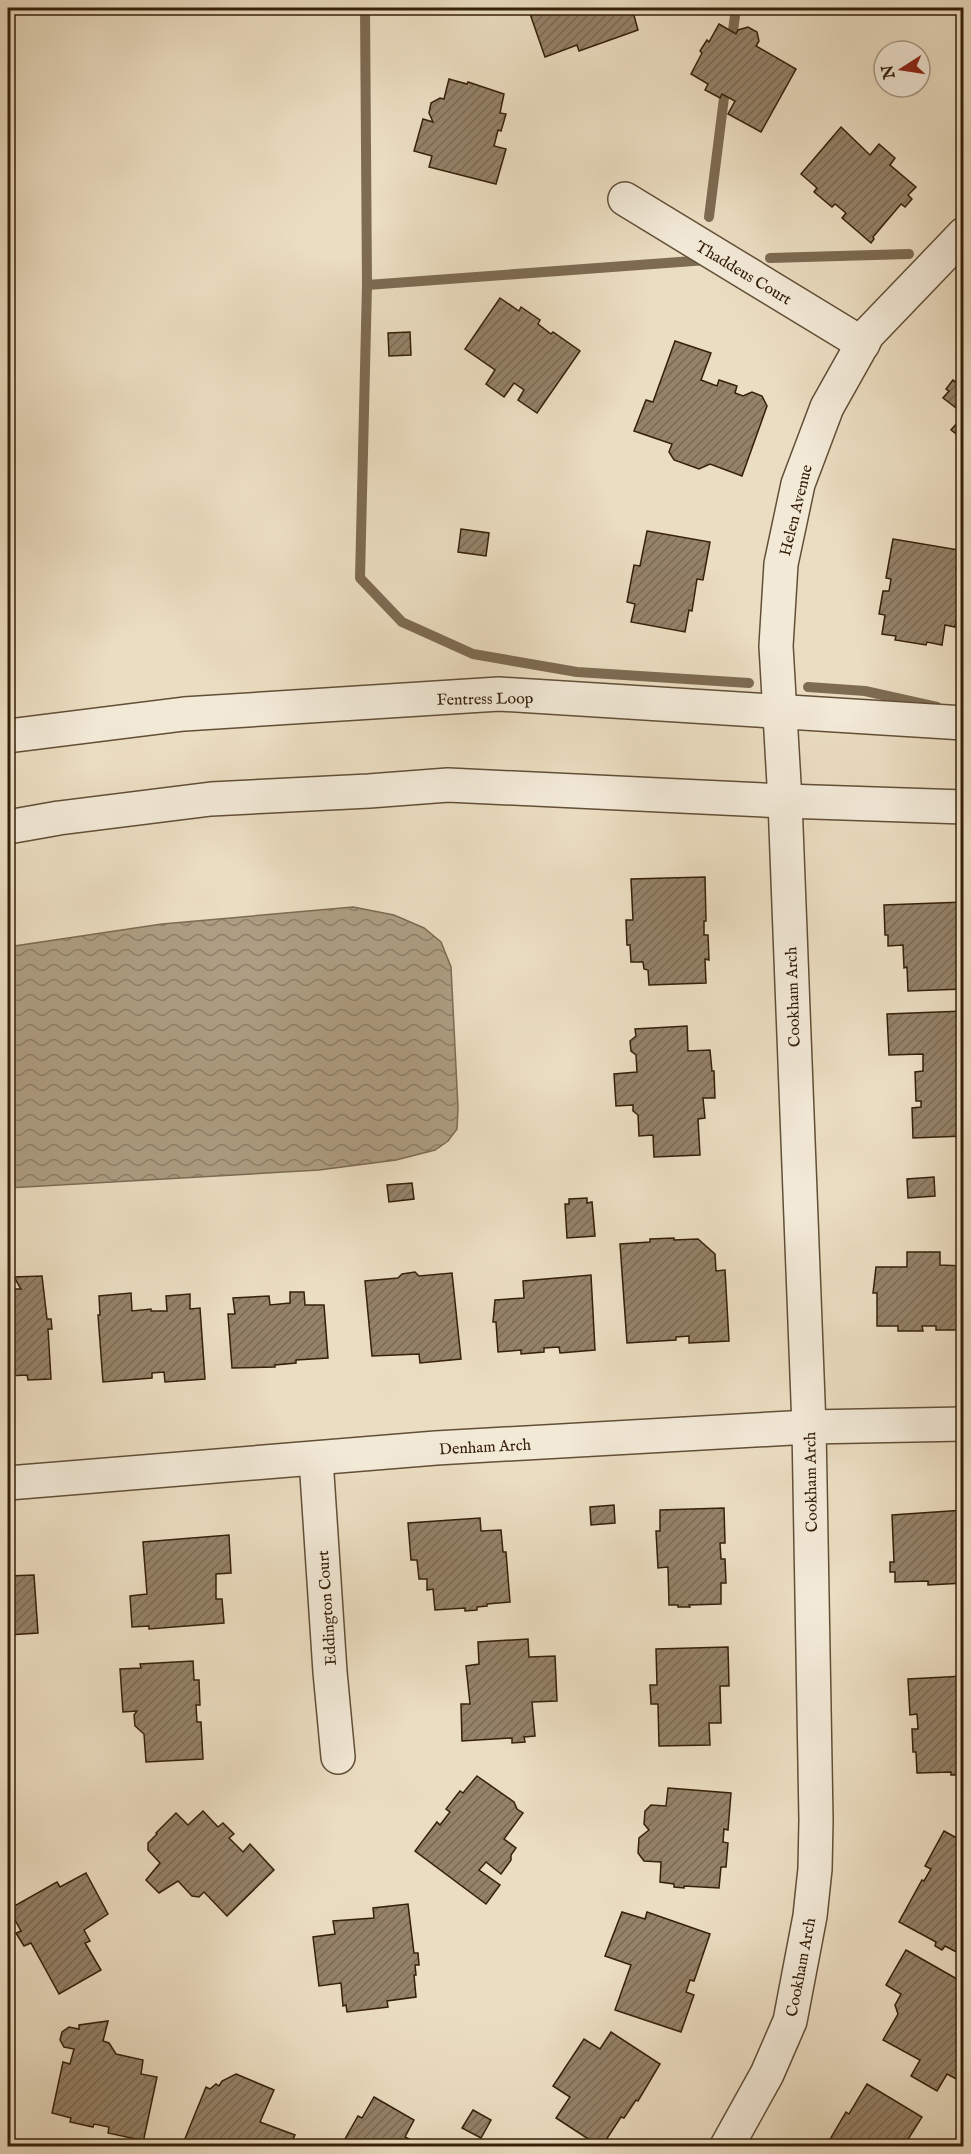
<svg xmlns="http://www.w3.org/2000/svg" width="971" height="2154" font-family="'IM FELL English',serif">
<defs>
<pattern id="water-waves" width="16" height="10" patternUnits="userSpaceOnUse" patternTransform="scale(1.5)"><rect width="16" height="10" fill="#ad9d82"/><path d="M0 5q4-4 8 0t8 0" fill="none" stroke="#8e8069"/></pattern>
<pattern id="building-hatch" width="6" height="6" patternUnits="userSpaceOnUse" patternTransform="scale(1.5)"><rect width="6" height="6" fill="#948269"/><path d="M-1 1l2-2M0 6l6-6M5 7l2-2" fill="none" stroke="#7a6a55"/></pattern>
</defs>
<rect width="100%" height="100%" fill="#ebddc1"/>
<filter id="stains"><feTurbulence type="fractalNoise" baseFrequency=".00333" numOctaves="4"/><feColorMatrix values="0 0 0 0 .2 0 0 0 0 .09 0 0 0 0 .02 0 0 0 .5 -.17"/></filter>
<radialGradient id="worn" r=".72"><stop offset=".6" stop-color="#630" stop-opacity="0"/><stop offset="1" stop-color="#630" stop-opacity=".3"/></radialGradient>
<polygon fill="url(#water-waves)" stroke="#7d6b52" stroke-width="1.5" points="353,907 394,915 424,928 441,942 451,967 458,1108 457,1129 448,1141 435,1150 396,1160 319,1170 8,1188 8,947 162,924"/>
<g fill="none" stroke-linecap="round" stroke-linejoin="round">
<g stroke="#7d6b52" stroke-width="10">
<polyline points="365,8 367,285 360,578 402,622 473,654 577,672 749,683"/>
<polyline points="731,46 736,8"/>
<polyline points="709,217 726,82"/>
<polyline points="770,258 909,254"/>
<polyline points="367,285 707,260"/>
<polyline points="808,687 865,691 937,707"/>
</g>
</g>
<g fill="url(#building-hatch)" stroke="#352009" stroke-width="1.5">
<polygon points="528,8 632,8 638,30 579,51 577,45 545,57"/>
<polygon points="719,24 736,34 738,30 748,27 757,32 759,41 756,46 796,69 761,132 728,114 735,101 722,94 720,98 705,90 708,84 691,74 702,53 700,51 707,40 709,42"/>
<polygon points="449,79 467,84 468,82 504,94 500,113 506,114 501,131 498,130 494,146 506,149 496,184 429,167 432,156 414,151 423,119 433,122 429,113 431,103 440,98 444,99"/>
<polygon points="841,127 870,155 879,144 895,158 890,165 916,187 908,195 912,199 905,207 901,204 873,237 874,239 871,243 842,218 846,213 835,204 832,207 814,192 817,188 801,174"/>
<polygon points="500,298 519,311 521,307 540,320 538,324 551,334 553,332 580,351 537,413 518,400 524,390 514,383 504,397 486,384 495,370 465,349"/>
<polygon points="410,332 411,355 389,356 388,333"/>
<polygon points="675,341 711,353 701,380 717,386 719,380 737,386 735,393 743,396 752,392 762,396 767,406 742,476 710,464 699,469 674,460 669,452 672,444 634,431 646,400 653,402"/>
<polygon points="964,372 964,414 943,398 949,391 946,389 953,380 955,382"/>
<polygon points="964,415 964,440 951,430"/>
<polygon points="461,529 489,533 486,556 458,552"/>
<polygon points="647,531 710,542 703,580 697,579 692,611 689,610 685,632 631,622 635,604 627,602 634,565 640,566"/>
<polygon points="893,539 959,550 956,570 964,574 964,600 960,599 955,627 945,625 942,645 927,642 926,645 895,640 896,636 882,634 885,615 879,614 883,591 889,591 891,579 886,578"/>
<polygon points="705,877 706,921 704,921 704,935 708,935 709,960 705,959 706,983 649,985 648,970 644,969 643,962 631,962 630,945 627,945 626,920 633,920 631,879"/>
<polygon points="964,902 964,989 908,991 907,967 904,968 903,945 888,946 888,935 885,935 884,905"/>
<polygon points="964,1011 964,1136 913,1138 912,1108 921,1107 921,1101 916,1101 915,1072 923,1071 923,1054 889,1055 887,1014"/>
<polygon points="687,1026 688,1051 710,1050 712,1071 714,1071 715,1098 703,1098 705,1118 698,1119 700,1155 654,1157 653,1135 639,1136 638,1115 633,1111 633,1105 616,1106 614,1074 637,1072 636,1055 631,1051 630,1041 636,1036 635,1029"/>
<polygon points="934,1177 935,1196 908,1198 907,1179"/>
<polygon points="412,1183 414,1199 389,1202 387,1185"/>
<polygon points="587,1198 587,1203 592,1202 595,1236 567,1238 565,1204 569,1204 569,1199"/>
<polygon points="674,1238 674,1240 698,1239 715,1254 716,1271 725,1270 729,1341 689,1343 689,1336 676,1337 676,1340 627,1343 620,1244 650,1242 650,1239"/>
<polygon points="907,1252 940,1252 940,1265 964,1266 964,1330 936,1330 936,1326 922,1326 923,1331 898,1331 898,1326 877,1326 877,1293 873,1293 876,1267 907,1267"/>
<polygon points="415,1272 419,1276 452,1273 461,1359 420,1363 419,1354 372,1356 365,1281 398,1278 402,1274"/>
<polygon points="591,1275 595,1350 560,1353 559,1347 544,1348 544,1352 521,1354 521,1350 498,1352 496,1322 493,1322 495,1300 524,1298 523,1281"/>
<polygon points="42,1276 47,1319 51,1319 52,1329 48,1329 51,1379 28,1380 27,1375 8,1376 8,1289 21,1289 14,1277"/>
<polygon points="290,1292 304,1292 305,1305 324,1305 328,1358 296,1360 296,1363 275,1365 275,1367 232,1368 228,1314 235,1314 233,1298 269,1296 270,1305 290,1303"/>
<polygon points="131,1293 132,1311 151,1309 151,1311 167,1311 166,1296 190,1294 190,1309 200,1308 205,1379 165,1382 164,1372 152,1373 152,1378 103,1382 98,1315 100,1315 99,1296"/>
<polygon points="614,1505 615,1523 591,1525 590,1507"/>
<polygon points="724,1508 725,1543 720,1543 721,1559 725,1559 726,1583 721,1583 721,1604 689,1605 690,1607 678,1607 678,1605 669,1605 668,1567 658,1568 656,1531 660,1531 660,1510"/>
<polygon points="964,1510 964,1583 928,1585 928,1581 895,1582 895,1572 890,1572 890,1562 894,1562 892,1515"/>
<polygon points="480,1518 481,1531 501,1530 503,1552 506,1552 510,1602 487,1604 487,1606 477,1607 477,1610 465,1611 465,1608 435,1610 433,1589 427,1590 427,1579 419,1579 417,1560 411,1560 408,1523"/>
<polygon points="229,1535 231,1573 216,1574 216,1599 222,1599 224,1623 149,1629 149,1626 132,1627 130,1596 147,1594 143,1542"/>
<polygon points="34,1575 38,1633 8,1635 8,1576"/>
<polygon points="528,1639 529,1657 555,1656 557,1701 532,1702 535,1736 524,1737 525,1742 512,1743 512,1738 462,1741 461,1704 470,1704 466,1666 479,1664 478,1642"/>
<polygon points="728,1647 729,1686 720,1686 721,1723 709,1723 710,1745 659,1746 658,1704 651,1704 650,1685 657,1685 656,1649"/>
<polygon points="193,1661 194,1680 199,1680 200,1705 196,1705 197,1722 201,1722 203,1759 146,1762 144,1734 135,1726 134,1715 137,1711 123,1712 120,1669 141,1668 140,1664"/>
<polygon points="964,1676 964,1771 961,1771 961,1775 951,1775 951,1772 917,1773 916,1752 913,1752 912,1729 918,1729 917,1714 910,1715 908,1679"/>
<polygon points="477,1776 514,1802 517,1809 523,1813 504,1839 516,1848 511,1855 511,1860 501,1874 486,1862 479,1870 500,1885 486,1904 415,1851 437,1822 440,1825 450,1812 446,1809 460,1791 463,1793"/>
<polygon points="668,1788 731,1793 728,1830 724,1829 723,1842 728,1843 726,1867 721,1867 719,1888 684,1886 684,1888 674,1887 674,1884 660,1882 661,1862 644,1861 638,1853 639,1838 649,1830 644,1824 645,1811 651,1805 666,1806"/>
<polygon points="203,1811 218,1827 223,1823 234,1834 229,1838 243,1852 250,1844 274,1870 227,1916 204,1892 199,1897 192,1896 178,1881 159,1893 146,1880 160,1863 148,1850 148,1843 157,1834 156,1833 176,1813 188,1825"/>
<polygon points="944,1831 964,1842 964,1956 945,1946 942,1950 935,1946 936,1942 899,1922 922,1880 924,1881 931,1869 925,1866"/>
<polygon points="86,1873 108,1914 84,1930 90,1941 85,1943 101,1970 59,1994 31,1943 24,1946 16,1933 21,1931 9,1909 57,1882 60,1887"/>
<polygon points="408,1904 414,1953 418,1953 419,1965 415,1965 416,1975 414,1975 416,1997 387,2001 388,2007 347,2012 346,2005 343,2006 341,1983 319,1986 313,1937 335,1934 333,1921 374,1918 373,1908"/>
<polygon points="622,1912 645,1919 647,1912 710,1934 694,1981 690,1980 686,1992 694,1995 681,2032 615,2010 631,1965 605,1956"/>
<polygon points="906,1950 964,1983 964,2083 947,2074 937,2091 911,2076 920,2060 883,2040 898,2014 895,2005 901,1994 886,1985"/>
<polygon points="108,2021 103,2041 109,2043 116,2054 143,2060 141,2074 157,2077 144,2138 145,2141 108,2133 109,2127 94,2124 93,2127 70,2122 71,2118 52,2113 63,2062 70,2064 74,2049 64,2047 60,2040 62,2032 69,2027 79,2029 79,2025"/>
<polygon points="611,2032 660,2064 638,2101 636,2100 624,2118 621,2117 602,2146 599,2146 556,2118 570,2097 553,2086 584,2039 600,2049"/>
<polygon points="236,2074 274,2090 260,2122 295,2135 290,2146 182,2146 206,2087 210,2089 216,2084 219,2086 222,2081"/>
<polygon points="867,2084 922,2117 905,2144 910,2146 826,2146 846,2112 849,2114"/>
<polygon points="374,2097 414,2120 405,2137 423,2146 341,2146 358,2116 362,2118"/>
<polygon points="473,2110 491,2120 481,2138 462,2128"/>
</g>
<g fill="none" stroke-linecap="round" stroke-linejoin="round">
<g stroke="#624f37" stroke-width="36">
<g id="minor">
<polyline points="625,199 863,344"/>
<polyline points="8,736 184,714 499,694 964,723"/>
<polyline points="8,827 59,818 211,799 369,791 448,785 785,801 964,807"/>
<polyline points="316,1459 330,1672 338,1757"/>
<polyline points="8,1483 436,1448 809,1427 964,1424"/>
<polyline points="727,2146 767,2074 790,2021 810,1916 815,1869 816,1820 809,1427 785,801 776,646 781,564 798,484 827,407 868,334 964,234"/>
</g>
</g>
<use href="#minor" stroke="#f2e9d7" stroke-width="33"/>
</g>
<g text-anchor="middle" stroke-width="6" stroke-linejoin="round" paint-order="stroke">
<g font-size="16" fill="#352009" stroke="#f2e9d7">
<text transform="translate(744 272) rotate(31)" y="6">Thaddeus Court</text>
<text transform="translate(795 510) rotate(-76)" y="6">Helen Avenue</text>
<text transform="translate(485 698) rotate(-1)" y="6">Fentress Loop</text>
<text transform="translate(792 997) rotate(-92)" y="6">Cookham Arch</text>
<text transform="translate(485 1446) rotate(-3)" y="6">Denham Arch</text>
<text transform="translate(810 1482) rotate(-91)" y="6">Cookham Arch</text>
<text transform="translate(326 1608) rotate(-94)" y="6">Eddington Court</text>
<text transform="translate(800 1967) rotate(-79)" y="6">Cookham Arch</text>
</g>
</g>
<rect width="971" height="2154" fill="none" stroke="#ebddc1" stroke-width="30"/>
<rect x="9" y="9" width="953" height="2136" fill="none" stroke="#352009" stroke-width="3"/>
<rect x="15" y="15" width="941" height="2124" fill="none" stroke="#352009" stroke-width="1.5"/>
<g transform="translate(902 69) rotate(258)"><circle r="28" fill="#f2e9d7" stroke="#a69985" stroke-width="1.5"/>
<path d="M0-4.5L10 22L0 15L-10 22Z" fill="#8f2418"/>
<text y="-9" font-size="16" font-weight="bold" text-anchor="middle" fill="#352009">N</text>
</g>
<rect width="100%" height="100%" filter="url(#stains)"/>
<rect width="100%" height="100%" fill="url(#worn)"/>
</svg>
